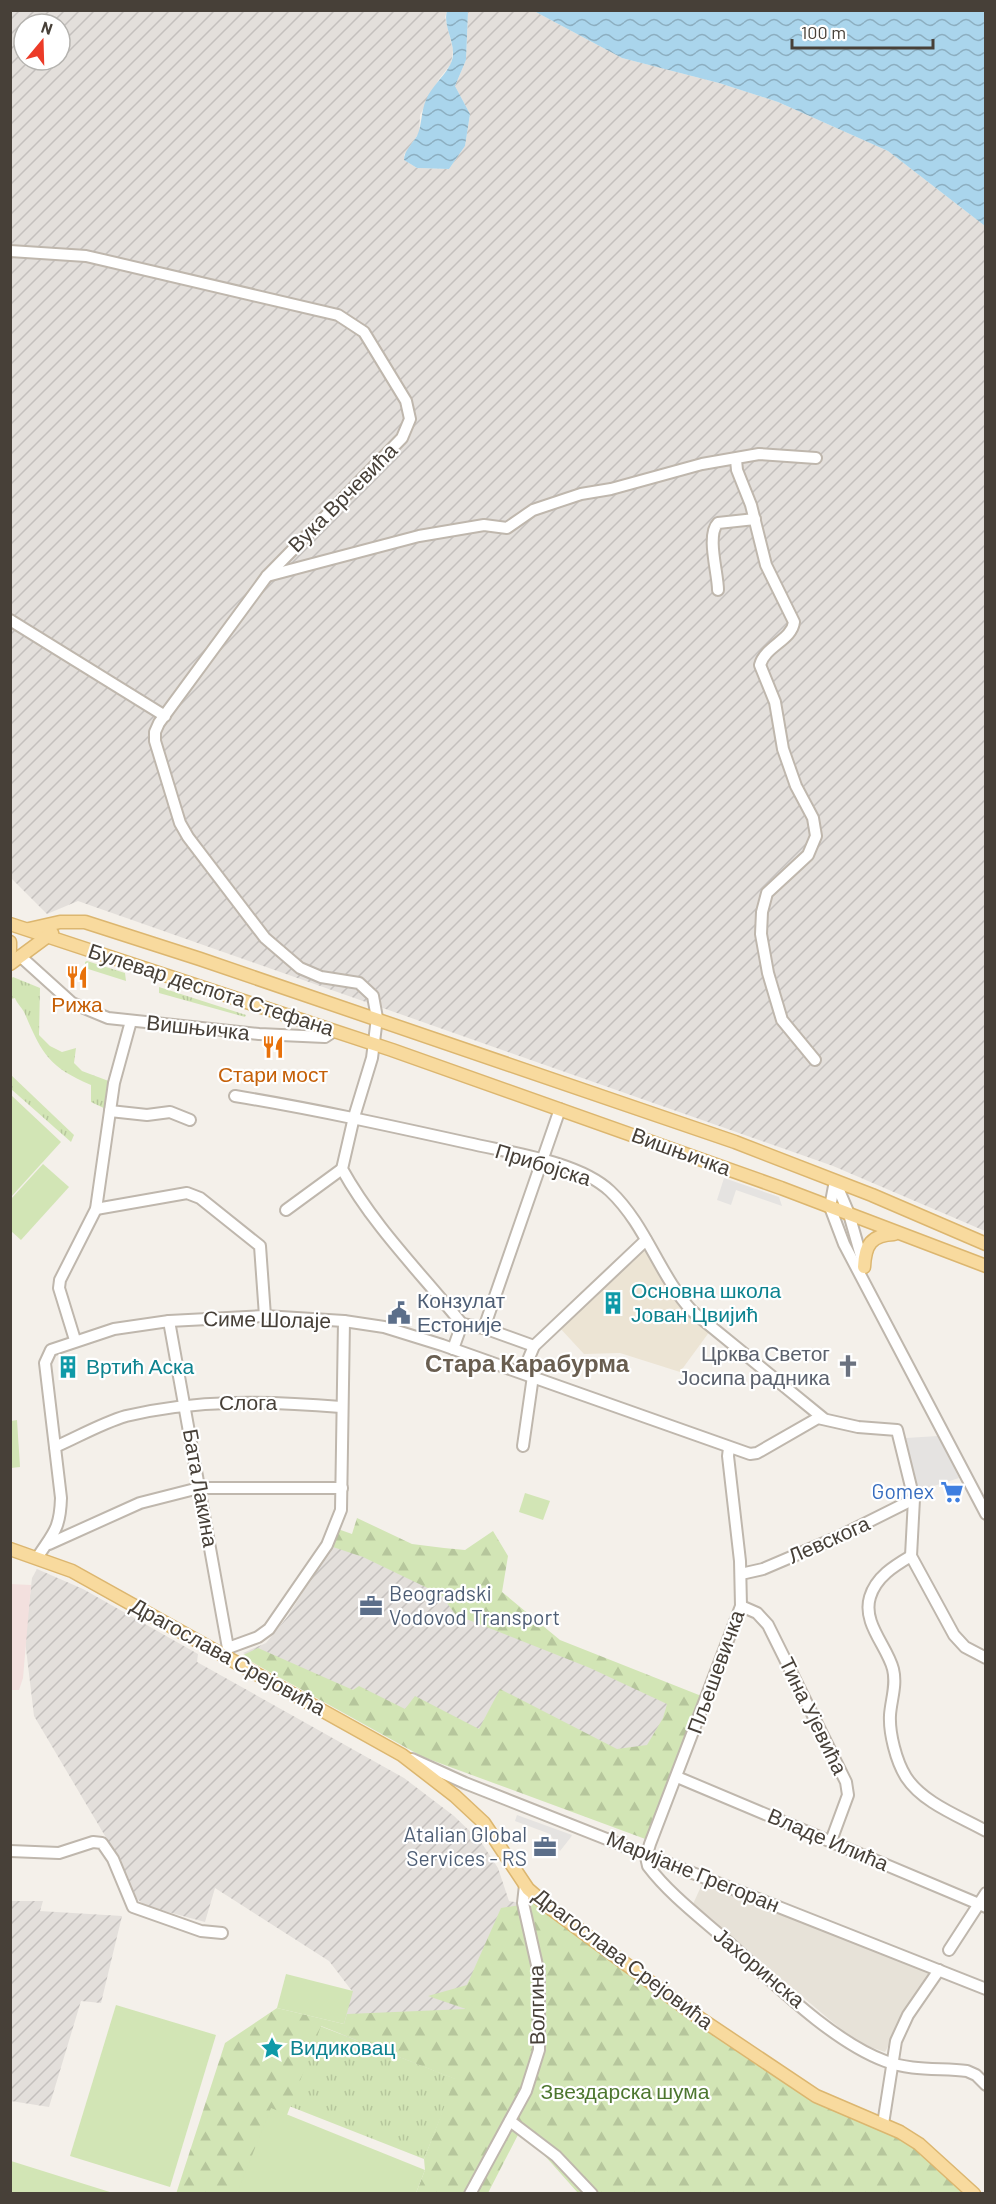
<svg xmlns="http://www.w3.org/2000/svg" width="996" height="2204" font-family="Barlow,sans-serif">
<defs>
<pattern id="industrial-furrows" width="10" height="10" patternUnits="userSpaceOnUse" patternTransform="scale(1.5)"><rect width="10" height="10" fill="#e3dfdb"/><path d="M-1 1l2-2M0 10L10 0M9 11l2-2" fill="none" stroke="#c4c0bd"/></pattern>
<pattern id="grass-tufts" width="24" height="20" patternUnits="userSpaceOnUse" patternTransform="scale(1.5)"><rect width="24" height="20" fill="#d2e5b5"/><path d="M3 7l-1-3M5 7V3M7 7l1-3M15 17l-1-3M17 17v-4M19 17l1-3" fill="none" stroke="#b6c69c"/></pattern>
<pattern id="forest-firs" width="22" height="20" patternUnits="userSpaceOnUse" patternTransform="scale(1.5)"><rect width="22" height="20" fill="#d2e5b5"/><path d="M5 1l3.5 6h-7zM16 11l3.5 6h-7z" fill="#b6c69c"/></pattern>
<pattern id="water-waves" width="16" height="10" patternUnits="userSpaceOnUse" patternTransform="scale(1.5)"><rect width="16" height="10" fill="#aad5ec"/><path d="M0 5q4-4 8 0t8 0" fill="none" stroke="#8caec0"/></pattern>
</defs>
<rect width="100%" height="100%" fill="#f4f0ea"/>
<polygon fill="#e7e2d8" points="704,1880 930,1971 885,2052 856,2042 693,1904"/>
<g fill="url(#industrial-furrows)" fill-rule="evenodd">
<path d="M 10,11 L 447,11 L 445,17 L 453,50 L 451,64 L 439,79 L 420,115 L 419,133 L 404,155 L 404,160 L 417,168 L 449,169 L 465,146 L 470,114 L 455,86 L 466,60 L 468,11 L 534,11 L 622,58 L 719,83 L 778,102 L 888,151 L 985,226 L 985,1231 L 833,1166 L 78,901 L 47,914 L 11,878 ZM 24,24 L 60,24 L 60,60 L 24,60 Z"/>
<polygon points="339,1533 460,1605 678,1699 615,1822 243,1653 266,1643 288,1616"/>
<polygon points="37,1569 83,1589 198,1654 197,1662 404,1778 454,1816 481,1842 498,1868 509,1901 520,1903 501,2119 454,2078 341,2035 352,1991 329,1961 215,1888 205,1922 146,1906 137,1899 108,1841 34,1716 25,1640 32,1578"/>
<polygon points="10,1901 43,1901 40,1911 122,1916 101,2003 81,2001 49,2107 11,2101"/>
</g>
<polygon fill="#ece4d4" points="645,1245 710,1331 680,1372 620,1353 584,1354 559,1327"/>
<polygon fill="#f3e0de" points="10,1584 31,1585 23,1678 19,1690 11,1690"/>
<g fill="url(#grass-tufts)">
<polygon points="87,961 125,973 126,981 85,968 85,962"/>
<path d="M 13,977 L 40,988 L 39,1035 L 50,1046 L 62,1052 L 76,1048 L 74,1063 L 82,1071 L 114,1083 L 110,1111 L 91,1102 L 91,1085 C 49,1067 42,1054 25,1014 C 22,1007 17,1004 15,998 L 11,999 L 11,979 Z"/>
<polygon points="159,987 246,1015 245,1017 159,993"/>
<polygon points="10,1074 74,1135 71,1142 11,1089"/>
<polygon points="320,2026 456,2079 424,2159 289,2106"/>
</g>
<g fill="url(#forest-firs)">
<polygon points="357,1518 412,1544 444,1548 465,1550 493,1531 508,1556 502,1592 560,1640 704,1697 648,1840 423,1757 241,1656 258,1648 353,1690 359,1686 405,1709 415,1696 479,1729 500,1689 617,1749 647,1745 663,1718 667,1704 590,1668 456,1615 440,1594 363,1557 327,1545 335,1528 352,1534"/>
<polygon points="539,1902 855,2119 902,2140 919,2151 967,2193 578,2193 521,2129 488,2193 416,2193 425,2170 424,2159 455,2079 321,2026 287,2115 237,2193 176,2194 225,2043 277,2008 344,2024 347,2014 466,2009 428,1996 467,1985 501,1908"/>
</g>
<g fill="#d2e5b5">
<polygon points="11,1095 61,1142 11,1197 10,1197"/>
<polygon points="43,1164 69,1187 21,1240 11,1231 11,1199"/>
<polygon points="17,1420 20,1467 11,1468 11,1421"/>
<polygon points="525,1493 550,1501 543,1520 519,1512"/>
<polygon points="286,1974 353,1991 344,2024 277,2008"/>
<polygon points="116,2005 216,2035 170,2187 70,2156"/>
<polygon points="271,2108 425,2170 416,2193 237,2193"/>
<polygon points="11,2161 113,2193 11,2193"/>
</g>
<g fill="#e5e3e1">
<polygon points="724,1178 779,1197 782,1206 736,1190 731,1205 717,1200"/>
<polygon points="938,1436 959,1478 918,1491 906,1438"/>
<polygon points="517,1815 572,1835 571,1837 560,1851 550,1834 515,1821"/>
</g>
<g fill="url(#water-waves)">
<path d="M 447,11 L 468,11 L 466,60 L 455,86 L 470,114 L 465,146 L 449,169 L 417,168 L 404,160 C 404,151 412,144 417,136 C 422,126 421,111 426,100 C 431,87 443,78 450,65 C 460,48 442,28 447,11 Z"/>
<polygon points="534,11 985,11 985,226 888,151 778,102 719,83 622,58"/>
</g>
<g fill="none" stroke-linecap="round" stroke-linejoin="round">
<g stroke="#bfb7ad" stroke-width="14">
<g id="minor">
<path d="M 10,251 L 86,256 L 338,315 L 364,332 L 406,401 L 410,419 L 402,438 L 267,576 L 159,723 L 155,732 L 155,741 L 180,823 L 188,837 L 265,938 L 300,968 L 321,977 L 359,983 L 373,996 L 377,1018 L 372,1058 L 354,1117 L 342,1169 C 374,1227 421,1273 462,1324 L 453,1349"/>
<path d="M 736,460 L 737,470 L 751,505 L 766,565 L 794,622 C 792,640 765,646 760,665 L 775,702 L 783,749 L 796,786 L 813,818 L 816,836 L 808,855 L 767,893 L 762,912 L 761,934 L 768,973 L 782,1020 L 815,1060"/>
<polyline points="267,576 419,536 484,525 507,528 533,510 581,494 611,489 702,464 759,454 816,458"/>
<path d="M 718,590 C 718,573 706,535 718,523 L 755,519"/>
<polyline points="10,620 165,716"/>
<polyline points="20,956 72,1003 108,1018 259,1034 325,1037 334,1031"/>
<path d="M 235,1096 C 314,1109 391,1126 468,1143 C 510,1153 578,1161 610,1191 C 646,1225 659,1275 692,1311 L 823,1418"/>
<polyline points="110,1111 147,1115 170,1112 190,1120"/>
<polyline points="835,1181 830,1207 844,1244 986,1514"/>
<polyline points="835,1181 849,1214 863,1263"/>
<polyline points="96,1209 187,1193 200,1198 260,1246 265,1316"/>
<polyline points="286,1210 342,1169"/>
<polyline points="169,1321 228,1648 225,1654"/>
<polyline points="462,1324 484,1328 534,1346"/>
<polyline points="484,1328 560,1109"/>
<polyline points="75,1340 59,1288 60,1280 96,1209 114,1083 131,1021"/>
<polyline points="523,1372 534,1346 646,1240"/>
<polyline points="523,1446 533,1376"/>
<path d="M 55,1447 C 78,1437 102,1423 126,1416 C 198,1399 268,1401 341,1407"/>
<path d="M 729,1448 L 728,1456 L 740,1561 L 741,1606 L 650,1844 L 646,1857 L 648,1866 C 670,1895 701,1918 728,1942 C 771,1980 831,2041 885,2061 C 911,2071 939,2068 967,2071 L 976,2075 L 986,2085"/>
<polyline points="49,1544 140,1503 199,1488 342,1488"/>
<path d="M 911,1556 C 894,1566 876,1577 870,1597 C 862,1623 887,1646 893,1669 C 897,1685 891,1700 890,1715 C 889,1733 896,1761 906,1777 C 923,1803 959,1816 986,1831"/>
<path d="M 37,1558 C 53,1533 60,1530 61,1498 L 45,1363 L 51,1350 L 114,1329 L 169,1321 L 265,1316 L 344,1321 L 384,1327 L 442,1345 L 750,1454 L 757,1453 L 818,1418 L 858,1427 L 897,1430 L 914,1499 L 911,1556 L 954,1635 L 965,1647 L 986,1658"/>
<polyline points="741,1574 763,1569 838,1537 914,1499"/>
<polyline points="741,1606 757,1613 768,1625 846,1782 848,1795 831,1841"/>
<polyline points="228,1648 258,1637 269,1629 327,1545 341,1510 344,1321"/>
<polyline points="412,1759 465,1783 986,1989"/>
<polyline points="677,1777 986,1907"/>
<polyline points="10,1851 59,1853 93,1842 102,1843 113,1859 133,1907 201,1931 222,1933"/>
<polyline points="949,1950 986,1893"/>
<polyline points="510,2121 556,2156 592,2194"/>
<polyline points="883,2124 896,2041 908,2015 939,1970"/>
<polyline points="470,2194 526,2091 539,2050 539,1974 523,1903 525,1885"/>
</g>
</g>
<g stroke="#dcb66f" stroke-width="15">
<g id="major">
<polyline points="10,924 392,1050 781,1188 986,1266"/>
<polyline points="29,929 60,922 85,922 200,959 735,1142 872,1195 986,1244"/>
<polyline points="10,942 10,951"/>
<polyline points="10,964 52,933"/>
<path d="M 864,1267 C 865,1245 871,1235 894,1234"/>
<polyline points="10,1549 72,1571 402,1755 455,1796 484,1823 528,1889 550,1908 692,2013 816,2096 900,2132 919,2144 974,2194"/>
</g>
</g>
<use href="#minor" stroke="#fff" stroke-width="10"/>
<use href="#major" stroke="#f8da9e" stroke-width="12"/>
</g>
<defs>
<g id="restaurant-bare" transform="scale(1.8)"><path d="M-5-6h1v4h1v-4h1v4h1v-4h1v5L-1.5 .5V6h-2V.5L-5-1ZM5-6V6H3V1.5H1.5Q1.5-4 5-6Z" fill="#e8710a" stroke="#fff" stroke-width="2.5" paint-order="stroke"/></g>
<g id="building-bare" transform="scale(1.8)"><path d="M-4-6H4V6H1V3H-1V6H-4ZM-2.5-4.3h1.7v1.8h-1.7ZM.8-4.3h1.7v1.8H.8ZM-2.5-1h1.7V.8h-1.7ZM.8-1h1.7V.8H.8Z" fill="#0f9aa8" stroke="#fff" stroke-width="2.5" paint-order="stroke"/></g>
<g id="civic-bare" transform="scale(1.8)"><path d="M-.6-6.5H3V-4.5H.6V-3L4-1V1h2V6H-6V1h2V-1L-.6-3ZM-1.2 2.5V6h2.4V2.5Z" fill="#5c6f8a" stroke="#fff" stroke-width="2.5" paint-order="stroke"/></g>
<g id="church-bare" transform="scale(1.8)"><path d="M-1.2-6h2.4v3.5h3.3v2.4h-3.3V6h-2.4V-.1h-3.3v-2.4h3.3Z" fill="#6b7280" stroke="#fff" stroke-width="2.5" paint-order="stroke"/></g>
<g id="supermarket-bare" transform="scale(1.8)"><path d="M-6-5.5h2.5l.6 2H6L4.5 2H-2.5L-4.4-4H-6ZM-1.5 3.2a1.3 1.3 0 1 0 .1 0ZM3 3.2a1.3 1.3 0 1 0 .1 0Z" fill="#3f7fe0" stroke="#fff" stroke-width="2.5" paint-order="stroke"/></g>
<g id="office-bare" transform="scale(1.8)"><path d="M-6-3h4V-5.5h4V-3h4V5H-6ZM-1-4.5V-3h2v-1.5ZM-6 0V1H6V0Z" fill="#5c6f8a" stroke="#fff" stroke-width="2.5" paint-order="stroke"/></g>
<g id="sight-bare" transform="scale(1.8)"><path d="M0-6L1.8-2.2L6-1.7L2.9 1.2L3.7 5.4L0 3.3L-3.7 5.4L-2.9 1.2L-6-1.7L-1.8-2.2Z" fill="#0f9aa8" stroke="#fff" stroke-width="2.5" paint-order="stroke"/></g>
</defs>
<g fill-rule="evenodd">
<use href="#restaurant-bare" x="77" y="977"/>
<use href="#restaurant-bare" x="273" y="1047"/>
<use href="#building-bare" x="613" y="1303"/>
<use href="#civic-bare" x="399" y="1313"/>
<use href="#church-bare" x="848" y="1366"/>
<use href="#building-bare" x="68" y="1367"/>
<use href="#supermarket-bare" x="952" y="1492"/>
<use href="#office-bare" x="371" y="1606"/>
<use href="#office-bare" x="545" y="1847"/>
<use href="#sight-bare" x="272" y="2048"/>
</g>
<g text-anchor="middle" stroke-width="4.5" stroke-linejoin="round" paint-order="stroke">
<g font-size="21" fill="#474038" stroke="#fff">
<text transform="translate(343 498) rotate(-45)" y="7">Вука Врчевића</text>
<text transform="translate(211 990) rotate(18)" y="7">Булевар деспота Стефана</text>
<text transform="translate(198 1028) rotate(6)" y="7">Вишњичка</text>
<text transform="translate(681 1152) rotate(20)" y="7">Вишњичка</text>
<text transform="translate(543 1165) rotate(17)" y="7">Прибојска</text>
<text transform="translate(267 1320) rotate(1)" y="7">Симе Шолаје</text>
<text x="248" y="1410">Слога</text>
<text transform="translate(200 1488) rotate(80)" y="7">Бата Лакина</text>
<text transform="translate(829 1540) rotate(-24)" y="7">Левскога</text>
<text transform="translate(228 1657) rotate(29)" y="7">Драгослава Срејовића</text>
<text transform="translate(716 1672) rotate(-70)" y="7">Пљешевичка</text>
<text transform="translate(813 1716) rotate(64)" y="7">Тина Ујевића</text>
<text transform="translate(828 1840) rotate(23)" y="7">Владе Илића</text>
<text transform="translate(693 1872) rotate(22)" y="7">Маријане Грегоран</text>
<text transform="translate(623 1959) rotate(37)" y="7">Драгослава Срејовића</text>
<text transform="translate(759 1968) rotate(40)" y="7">Јахоринска</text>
<text transform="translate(537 2005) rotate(-91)" y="7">Волгина</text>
</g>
<g font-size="21" fill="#c56008" stroke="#fff">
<text x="77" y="1012">Рижа</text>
<text x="273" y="1082">Стари мост</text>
</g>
<g font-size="21" fill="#0d838f" stroke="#fff" text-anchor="start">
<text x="631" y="1298">Основна школа<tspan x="631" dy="24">Јован Цвијић</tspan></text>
<text x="86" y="1374">Вртић Аска</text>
<text x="290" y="2055">Видиковац</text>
</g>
<g font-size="21" fill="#4e5e75" stroke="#fff" text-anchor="start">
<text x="417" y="1308">Конзулат<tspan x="417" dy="24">Естоније</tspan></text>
<text x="389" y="1601">Beogradski<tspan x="389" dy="24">Vodovod Transport</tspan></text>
<text x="527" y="1842" text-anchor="end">Atalian Global<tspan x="527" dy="24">Services - RS</tspan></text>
</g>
<g font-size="21" fill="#5b616d" stroke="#fff" text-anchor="end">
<text x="830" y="1361">Црква Светог<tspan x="830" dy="24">Јосипа радника</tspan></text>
</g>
<g font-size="21" fill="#366cbe" stroke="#fff" text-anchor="end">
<text x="934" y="1499">Gomex</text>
</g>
<g font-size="21" fill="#4d762f" stroke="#fff">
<text x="625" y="2099">Звездарска шума</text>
</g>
<g font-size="24" font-weight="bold" fill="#695e50" stroke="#fff">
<text x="527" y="1372">Стара Карабурма</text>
</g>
</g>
<rect width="996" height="2204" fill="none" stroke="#474038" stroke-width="24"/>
<g transform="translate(42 42) rotate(19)"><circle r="28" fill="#ffffff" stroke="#b5b3af" stroke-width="1.5"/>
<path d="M0-4.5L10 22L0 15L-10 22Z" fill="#ec3b28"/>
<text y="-9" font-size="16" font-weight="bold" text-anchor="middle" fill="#474038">N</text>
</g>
<path d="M792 39v9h141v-9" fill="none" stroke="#474038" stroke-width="3"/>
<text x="801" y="39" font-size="18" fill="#474038" stroke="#ffffff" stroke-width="4.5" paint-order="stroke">100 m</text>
</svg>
